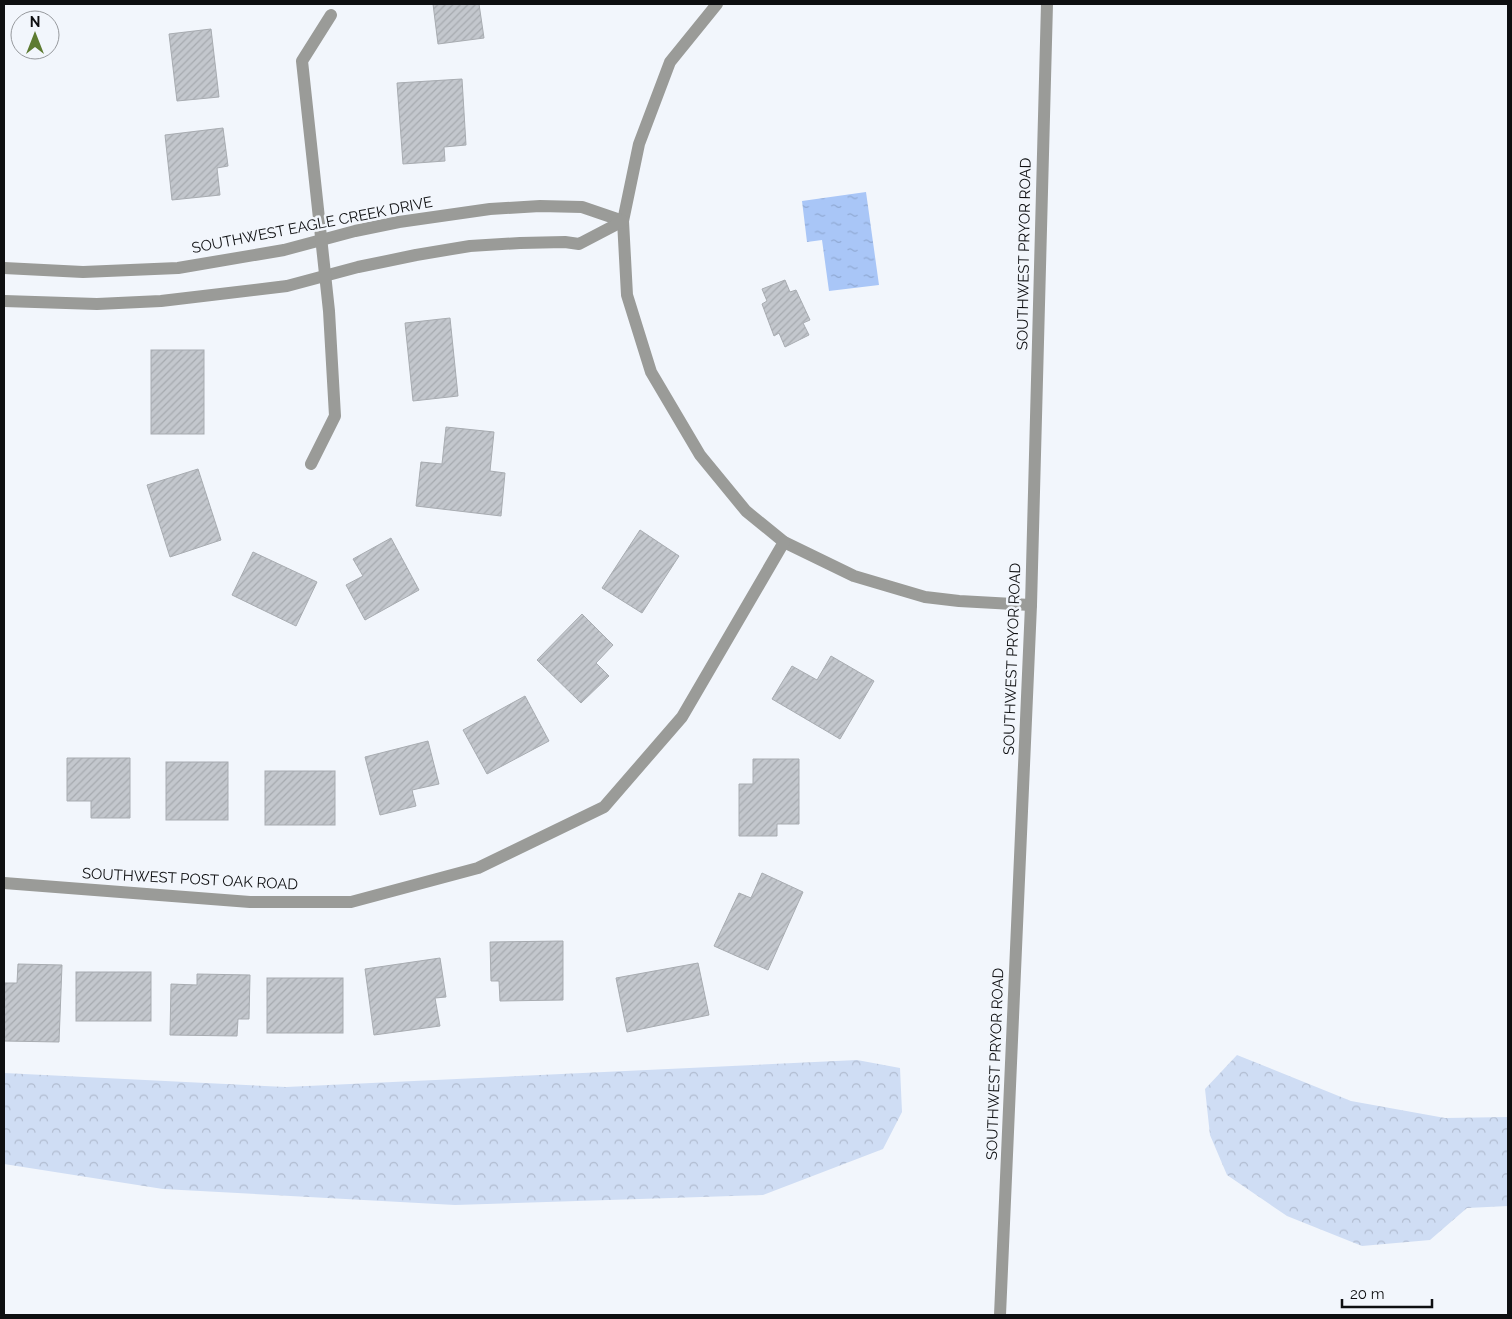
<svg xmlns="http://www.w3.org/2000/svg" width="1512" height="1319" font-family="Raleway,sans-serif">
<defs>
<pattern id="forest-crowns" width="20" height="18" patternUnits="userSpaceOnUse" patternTransform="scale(1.25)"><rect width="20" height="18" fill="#cfddf4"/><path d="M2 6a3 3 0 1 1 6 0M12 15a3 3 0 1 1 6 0" fill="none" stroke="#b1bcd0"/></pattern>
<pattern id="water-ripples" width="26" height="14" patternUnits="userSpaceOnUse" patternTransform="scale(1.25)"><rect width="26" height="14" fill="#a9c6f7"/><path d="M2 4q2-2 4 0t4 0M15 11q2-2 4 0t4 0" fill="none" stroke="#90a9d3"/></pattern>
<pattern id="building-hatch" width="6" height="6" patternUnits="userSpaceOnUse" patternTransform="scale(1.25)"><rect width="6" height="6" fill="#c3c7cd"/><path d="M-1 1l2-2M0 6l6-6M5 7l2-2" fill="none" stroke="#a6aaaf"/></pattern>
</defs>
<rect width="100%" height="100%" fill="#f2f6fc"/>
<g fill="url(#forest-crowns)">
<polygon points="1237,1055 1351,1101 1445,1118 1508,1117 1508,1206 1467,1208 1430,1240 1362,1246 1287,1216 1227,1175 1210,1135 1205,1089"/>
<polygon points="857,1060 900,1068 902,1112 883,1149 763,1195 455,1205 163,1189 4,1164 4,1073 286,1087"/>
</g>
<polygon fill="url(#water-ripples)" points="866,192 879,285 829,291 822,240 807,242 802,201"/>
<g fill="url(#building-hatch)" stroke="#a8acb1">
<polygon points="433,4 479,4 484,38 438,44"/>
<polygon points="211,29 219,97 177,101 169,34"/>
<polygon points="462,79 466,145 444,147 445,161 403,164 397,83"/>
<polygon points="223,128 228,166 217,168 220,195 172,200 165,135"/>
<polygon points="785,280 790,292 796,290 810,320 803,323 809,335 785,347 779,333 774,336 762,304 767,301 762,289"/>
<polygon points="450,318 458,396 413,401 405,323"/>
<rect x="151" y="350" width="53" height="84"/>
<polygon points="446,427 494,432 490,471 505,473 501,516 416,506 421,462 442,464"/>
<polygon points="198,469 221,540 170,557 147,485"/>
<polygon points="640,530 679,556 642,613 602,588"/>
<polygon points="391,538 419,590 365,620 346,585 363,576 353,559"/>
<polygon points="253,552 317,582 296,626 232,595"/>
<polygon points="582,614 613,645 596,663 609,676 581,703 537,660"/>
<polygon points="831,656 874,681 840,739 772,699 792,666 817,680"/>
<polygon points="525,696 549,741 487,774 463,730"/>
<polygon points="428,741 439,784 412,790 416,806 380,815 365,757"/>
<polygon points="67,758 130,758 130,818 91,818 91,801 67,801"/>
<polygon points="753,759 799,759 799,824 777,824 777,836 739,836 739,784 753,784"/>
<rect x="166" y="762" width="62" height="58"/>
<rect x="265" y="771" width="70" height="54"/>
<polygon points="762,873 803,892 768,970 714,946 739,893 751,898"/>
<polygon points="563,941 563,1000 500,1001 499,981 491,981 490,942"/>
<polygon points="440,958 446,997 435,998 440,1026 374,1035 365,969"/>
<polygon points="698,963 709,1015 627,1032 616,978"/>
<polygon points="18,964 62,965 59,1042 4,1041 4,983 17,983"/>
<rect x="76" y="972" width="75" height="49"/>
<polygon points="197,974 250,975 249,1019 238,1019 237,1036 170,1035 171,984 197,985"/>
<rect x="267" y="978" width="76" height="55"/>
</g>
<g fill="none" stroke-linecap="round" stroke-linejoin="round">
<g stroke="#9a9b98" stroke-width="12">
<polyline points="717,4 670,62 639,144 623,221 627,295 651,372 700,455 746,511 784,542 854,576 925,597 959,601 1031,605"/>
<polyline points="4,268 83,272 178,268 284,250 355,231 399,222 490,209 540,206 582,207 623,221"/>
<polyline points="4,301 97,304 161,301 287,286 358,267 416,255 470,246 520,243 565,242 579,244 623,221"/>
<polyline points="311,464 335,416 329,311 302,61 331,15"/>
<polyline points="4,883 250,902 351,902 478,868 604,807 682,717 784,542"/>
<polyline points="1000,1315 1031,605 1047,4"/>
</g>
</g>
<g text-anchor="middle" stroke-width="5" stroke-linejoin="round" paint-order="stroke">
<g font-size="15" fill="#0e0f11" stroke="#f2f6fc">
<text transform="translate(312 225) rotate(-11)" y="5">SOUTHWEST EAGLE CREEK DRIVE</text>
<text transform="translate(1024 254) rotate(-89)" y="5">SOUTHWEST PRYOR ROAD</text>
<text transform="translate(1012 659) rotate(-88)" y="5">SOUTHWEST PRYOR ROAD</text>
<text transform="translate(190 879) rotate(3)" y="5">SOUTHWEST POST OAK ROAD</text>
<text transform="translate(995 1064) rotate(-88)" y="5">SOUTHWEST PRYOR ROAD</text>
</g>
</g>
<rect width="1512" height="1319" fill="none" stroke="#0e0f11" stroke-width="10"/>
<g transform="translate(35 35)"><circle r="24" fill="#f2f6fc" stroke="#979a9e"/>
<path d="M0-4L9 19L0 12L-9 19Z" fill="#5d7b31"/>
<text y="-8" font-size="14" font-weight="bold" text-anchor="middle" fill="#0e0f11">N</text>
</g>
<path d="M1342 1299v8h90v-8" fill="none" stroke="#0e0f11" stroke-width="2.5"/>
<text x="1350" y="1299" font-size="15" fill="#0e0f11" stroke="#f2f6fc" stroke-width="4" paint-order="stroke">20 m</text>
</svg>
